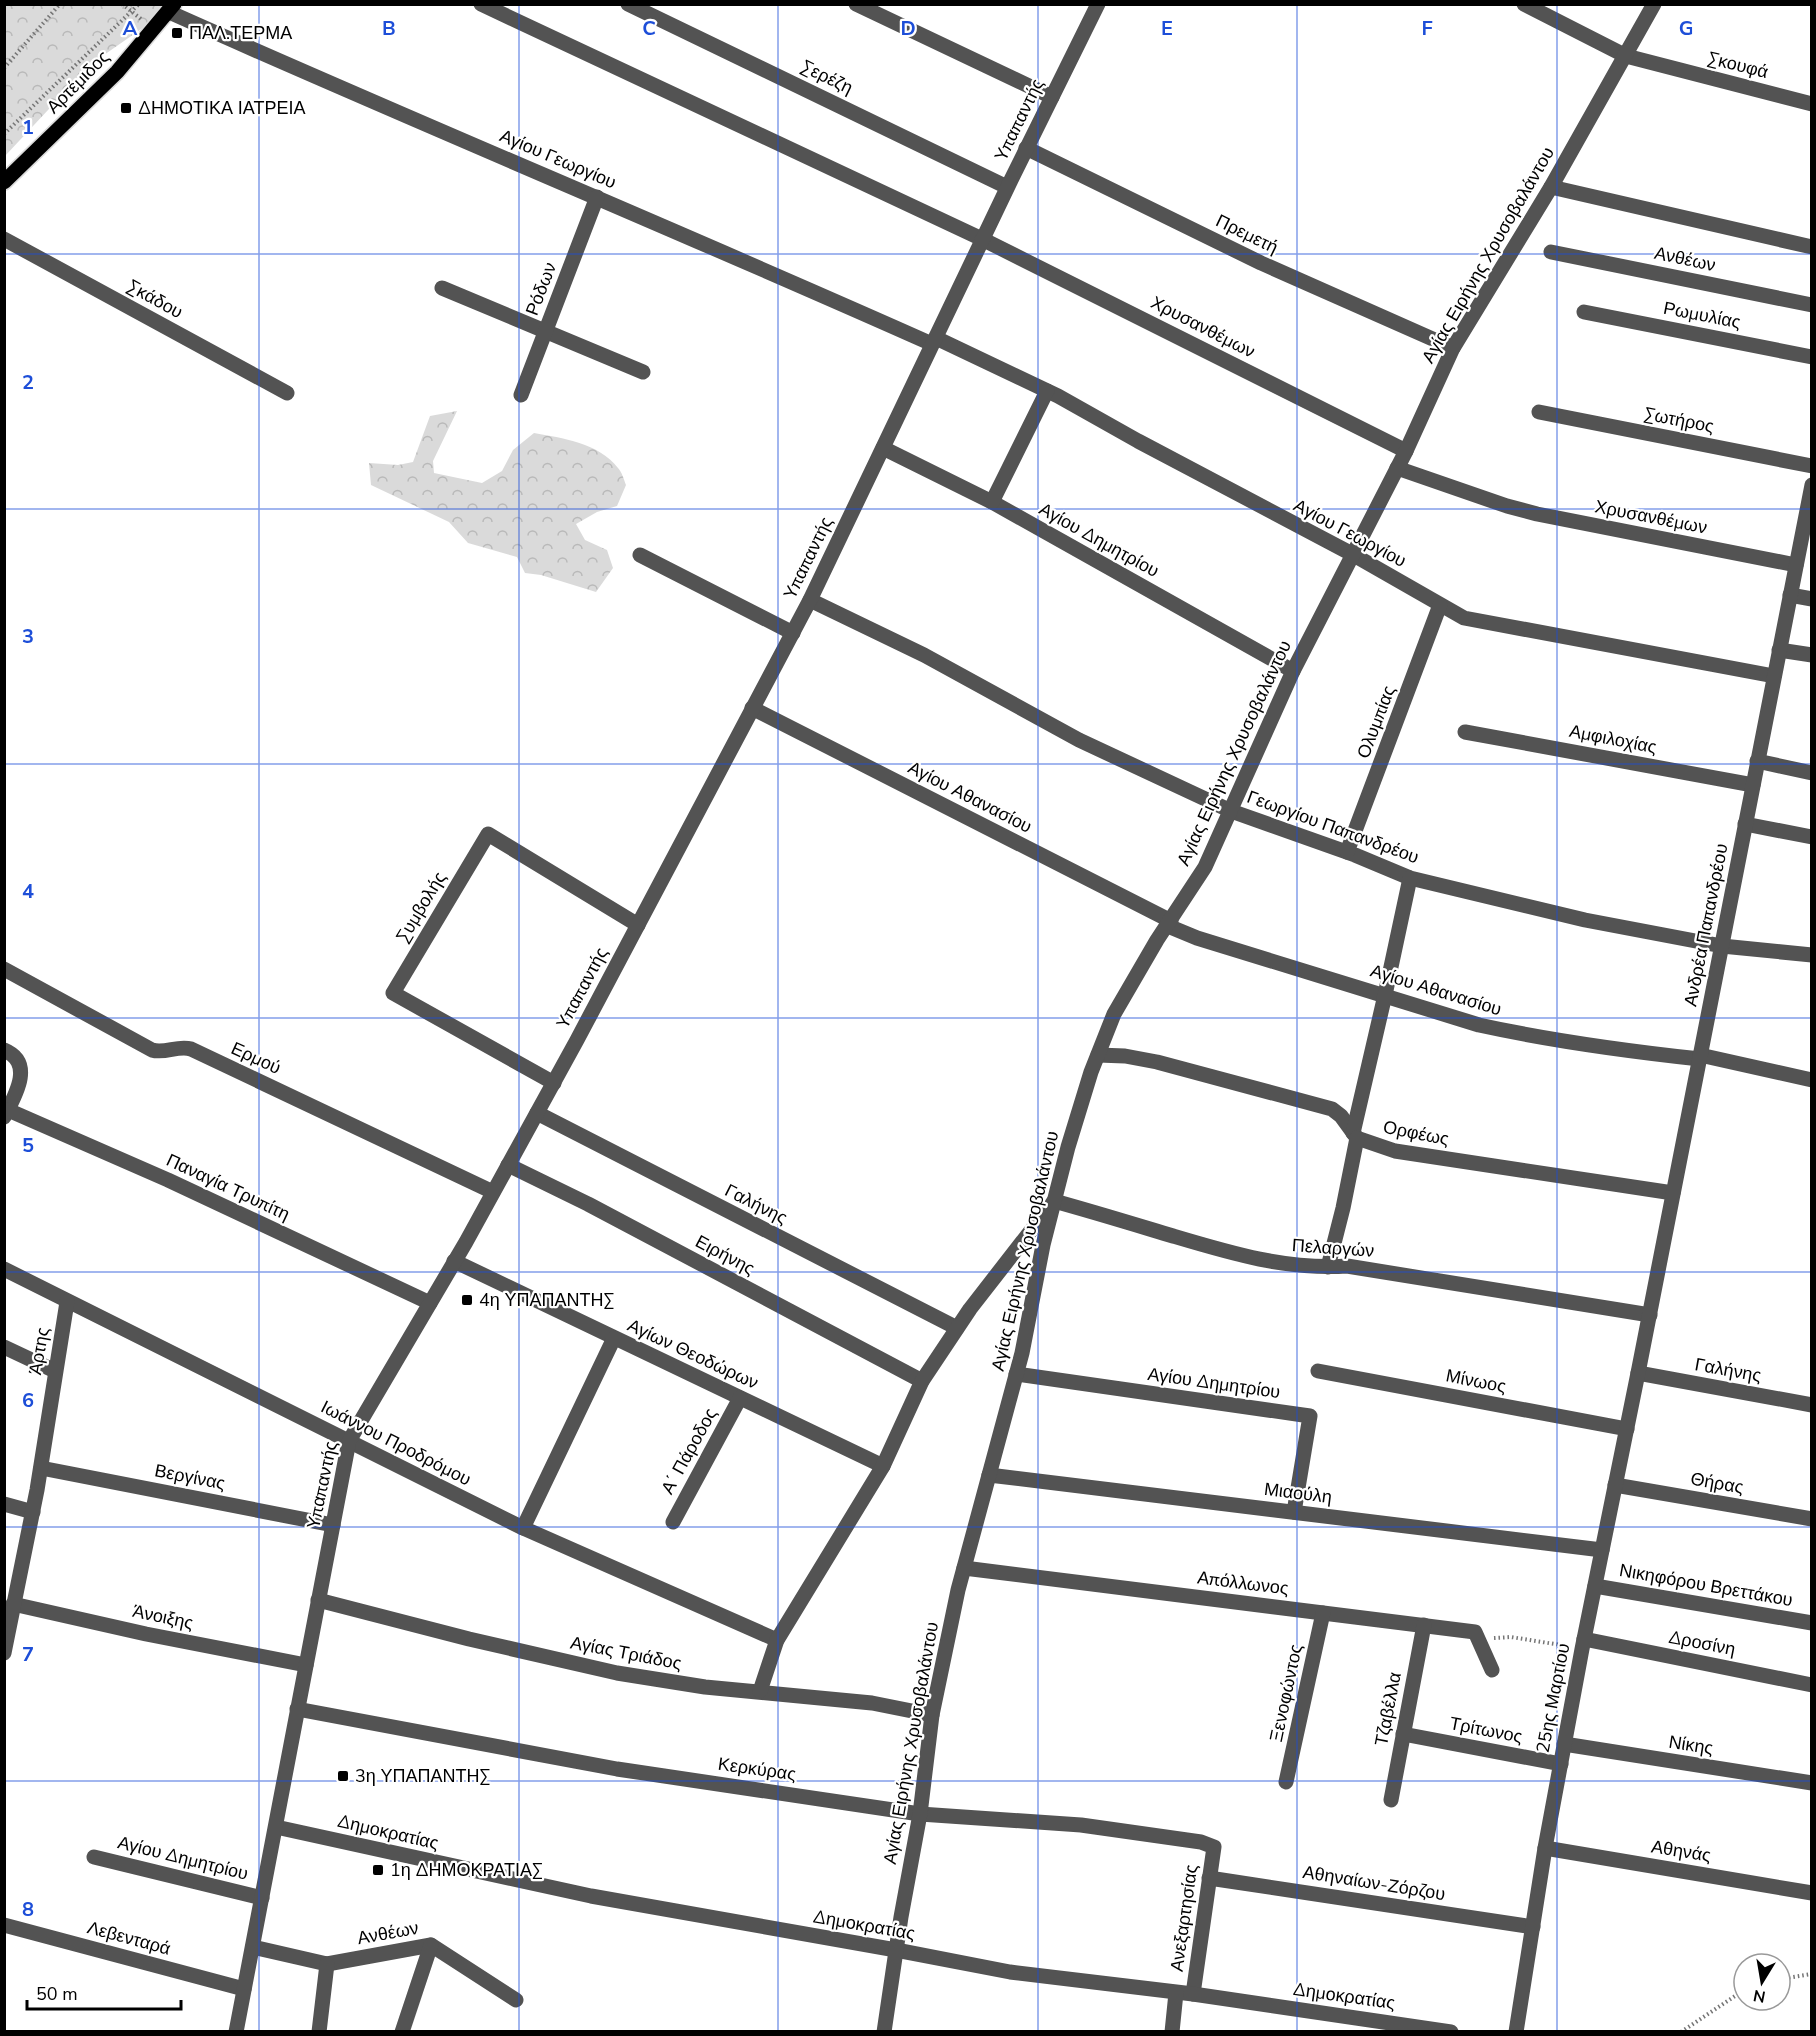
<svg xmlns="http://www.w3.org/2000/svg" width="1816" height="2036" font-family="'Nunito Sans',sans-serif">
<defs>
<pattern id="forest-crowns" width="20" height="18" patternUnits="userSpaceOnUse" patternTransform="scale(1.5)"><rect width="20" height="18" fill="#dadada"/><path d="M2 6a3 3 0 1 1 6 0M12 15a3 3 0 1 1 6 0" fill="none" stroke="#b9b9b9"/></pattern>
</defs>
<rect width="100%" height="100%" fill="#fff"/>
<g fill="url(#forest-crowns)">
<polygon points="5,5 167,5 157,18 91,64 5,156"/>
<path d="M 457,411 L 433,461 L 434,473 L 482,483 L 502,471 L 513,450 L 534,433 C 562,438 599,443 618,468 C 622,472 624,480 626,485 L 617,506 L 597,512 L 576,524 L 585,540 L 607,550 L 613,568 L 596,592 L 541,575 L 525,573 L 517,557 L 468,543 L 449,522 L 371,485 L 369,463 L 398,465 L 413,462 L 430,416 Z"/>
</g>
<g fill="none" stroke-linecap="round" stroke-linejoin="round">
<g stroke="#dbdbdb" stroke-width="18">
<polyline id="major" points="4,182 117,72 174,4"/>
</g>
<g stroke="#757575" stroke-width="4" stroke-dasharray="1.5 3" stroke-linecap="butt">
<polyline points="122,4 141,19"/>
<polyline points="4,68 60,4"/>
<polyline points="4,134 139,4"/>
<polyline points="1494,1638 1511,1637 1567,1646"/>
<polyline points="1780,1979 1812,1974"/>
<polyline points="1681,2032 1744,1990"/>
</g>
<g stroke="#535353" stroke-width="15">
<polyline points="481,4 982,239 1406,451"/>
<polyline points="628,4 1007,187"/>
<polyline points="856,4 1052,97"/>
<polyline points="1524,4 1626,56 1812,104"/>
<path d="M 169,12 C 422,125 679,231 932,344"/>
<polyline points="1026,148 1261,263 1453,348"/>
<polyline points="1551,187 1812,247"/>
<polyline points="4,239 287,393"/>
<polyline points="1551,252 1812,305"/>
<polyline points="442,288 643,372"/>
<polyline points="1584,312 1812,357"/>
<polyline points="936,338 1058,396 1138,441 1352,554 1464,618 1774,676"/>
<polyline points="521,395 597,197"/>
<polyline points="1539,412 1812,466"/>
<polyline points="883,448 992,502 1293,671"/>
<polyline points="1397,468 1507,506 1537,514 1796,565"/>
<polyline points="992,502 1047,391"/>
<polyline points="640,555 793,633"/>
<polyline points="1790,595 1812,599"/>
<polyline points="810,600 924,655 1079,740 1231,811 1355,855 1410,878 1585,920 1722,946 1812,955"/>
<polyline points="1779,650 1812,655"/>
<polyline points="752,708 1171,921"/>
<polyline points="1465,732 1753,785"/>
<polyline points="1757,761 1812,773"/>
<polyline points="1745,824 1812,837"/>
<polyline points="1347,852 1440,605"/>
<path d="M 1168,926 L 1197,938 L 1479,1025 C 1552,1041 1626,1051 1700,1059"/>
<path d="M 4,969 L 152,1050 C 165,1054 178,1045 191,1049 L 493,1192"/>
<path d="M 4,1050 C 35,1063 15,1096 4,1117"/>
<polyline points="1098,1055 1125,1056 1157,1062 1332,1109 1341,1116 1357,1138 1395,1151 1673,1193"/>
<polyline points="1700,1055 1812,1080"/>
<polyline points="554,1083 393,993 488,834 638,925"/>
<polyline points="8,1110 168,1180 430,1303"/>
<polyline points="537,1113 957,1328"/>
<polyline points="1353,1133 1385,995 1410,878"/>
<polyline points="508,1165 588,1204 922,1381"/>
<polyline points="454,1261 883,1466"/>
<polyline points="1328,1267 1343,1208 1357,1138"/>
<polyline points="4,1269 523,1528 777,1640"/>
<polyline points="4,1347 55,1371"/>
<polyline points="1318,1371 1627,1429"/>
<polyline points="1638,1373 1812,1405"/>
<polyline points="1016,1374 1310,1416 1294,1512"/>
<polyline points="41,1468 333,1525"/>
<polyline points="989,1475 1602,1550"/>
<polyline points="1615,1485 1812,1519"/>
<polyline points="4,1504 33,1512"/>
<polyline points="673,1522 740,1398"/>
<polyline points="523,1528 614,1338"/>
<polyline points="964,1568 1475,1632 1492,1670"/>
<polyline points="1595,1586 1812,1623"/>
<polyline points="318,1600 469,1639 617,1673 705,1687 872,1703 932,1715"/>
<polyline points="13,1604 146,1634 306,1665"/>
<polyline points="1584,1639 1812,1685"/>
<polyline points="4,1653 37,1490 67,1302"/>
<path d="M 760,1691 L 777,1640 L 883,1466 L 922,1381 L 970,1309 L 1054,1201 C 1094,1212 1133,1224 1173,1236 C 1230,1253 1286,1270 1347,1266 L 1650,1315"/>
<polyline points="297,1709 617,1769 920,1814 1081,1825 1201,1842 1214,1847 1193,1994"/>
<polyline points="1403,1734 1561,1764"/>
<polyline points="1564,1744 1812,1783"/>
<polyline points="1286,1782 1323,1613"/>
<polyline points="1391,1800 1424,1625"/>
<polyline points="276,1827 591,1896 896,1950 1010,1972 1193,1994 1451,2032"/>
<polyline points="1545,1848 1812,1893"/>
<polyline points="94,1857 262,1898"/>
<polyline points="1209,1878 1533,1927"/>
<polyline points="4,1925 244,1989"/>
<polyline points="253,1947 327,1964 431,1945 516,2000"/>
<polyline points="236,2032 349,1441 466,1242 577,1040 810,600 1011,180 1098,4"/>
<polyline points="319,2032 327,1964"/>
<polyline points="402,2032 431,1945"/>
<polyline points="884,2032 901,1917 920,1814 932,1715 958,1590 1022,1353 1043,1245 1068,1147 1091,1072 1114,1014 1157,940 1205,867 1293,671 1406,451 1453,348 1551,187 1654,4"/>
<polyline points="1172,2032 1176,1993"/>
<polyline points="1516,2032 1545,1848 1582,1649 1638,1373 1812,485"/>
</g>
<use href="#major" stroke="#000" stroke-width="15"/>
</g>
<path fill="none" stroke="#1d4ed8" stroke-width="1.5" stroke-opacity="0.55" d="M 259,4 L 259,2032M 519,4 L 519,2032M 778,4 L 778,2032M 1038,4 L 1038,2032M 1297,4 L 1297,2032M 1557,4 L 1557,2032M 4,254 L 1812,254M 4,509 L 1812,509M 4,764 L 1812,764M 4,1018 L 1812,1018M 4,1272 L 1812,1272M 4,1527 L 1812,1527M 4,1781 L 1812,1781"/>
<g fill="#000" stroke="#fff" stroke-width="2">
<rect x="171" y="27" width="12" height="12" rx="3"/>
<rect x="120" y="102" width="12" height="12" rx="3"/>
<rect x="461" y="1294" width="12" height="12" rx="3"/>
<rect x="337" y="1770" width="12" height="12" rx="3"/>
<rect x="372" y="1864" width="12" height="12" rx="3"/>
</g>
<g text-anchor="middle" stroke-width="4.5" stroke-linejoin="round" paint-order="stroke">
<g font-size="18" fill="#000" stroke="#fff" text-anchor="start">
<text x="189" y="39">ΠΑΛ.ΤΕΡΜΑ</text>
<text x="138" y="114">ΔΗΜΟΤΙΚΑ ΙΑΤΡΕΙΑ</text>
<text x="479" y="1306">4η ΥΠΑΠΑΝΤΗΣ</text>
<text x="355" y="1782">3η ΥΠΑΠΑΝΤΗΣ</text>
<text x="390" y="1876">1η ΔΗΜΟΚΡΑΤΙΑΣ</text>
</g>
<g font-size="18" fill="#000" stroke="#fff">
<text transform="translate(1738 65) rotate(14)" y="6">Σκουφά</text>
<text transform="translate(827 77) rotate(26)" y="6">Σερέζη</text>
<text transform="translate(78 82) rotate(-45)" y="6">Αρτέμιδος</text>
<text transform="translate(1019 120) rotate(-64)" y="6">Υπαπαντής</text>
<text transform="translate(558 159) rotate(23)" y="6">Αγίου Γεωργίου</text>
<text transform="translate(1247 234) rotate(26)" y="6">Πρεμετή</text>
<text transform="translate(1488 255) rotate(-60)" y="6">Αγίας Ειρήνης Χρυσοβαλάντου</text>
<text transform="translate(1685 259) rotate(12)" y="6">Ανθέων</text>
<text transform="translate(541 289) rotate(-69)" y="6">Ρόδων</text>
<text transform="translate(155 299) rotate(29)" y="6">Σκάδου</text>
<text transform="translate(1702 315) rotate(11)" y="6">Ρωμυλίας</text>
<text transform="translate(1203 327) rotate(27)" y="6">Χρυσανθέμων</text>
<text transform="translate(1679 420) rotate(11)" y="6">Σωτήρος</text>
<text transform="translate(1651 517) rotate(11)" y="6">Χρυσανθέμων</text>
<text transform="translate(1350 533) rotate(28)" y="6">Αγίου Γεωργίου</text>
<text transform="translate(1099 540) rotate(29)" y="6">Αγίου Δημητρίου</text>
<text transform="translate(808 558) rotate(-64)" y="6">Υπαπαντής</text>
<text transform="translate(1376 722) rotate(-69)" y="6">Ολυμπίας</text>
<text transform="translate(1613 739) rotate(11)" y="6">Αμφιλοχίας</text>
<text transform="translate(1234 753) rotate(-65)" y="6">Αγίας Ειρήνης Χρυσοβαλάντου</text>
<text transform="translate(970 797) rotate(27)" y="6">Αγίου Αθανασίου</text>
<text transform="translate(1333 827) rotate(20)" y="6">Γεωργίου Παπανδρέου</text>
<text transform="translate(421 907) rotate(-59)" y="6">Συμβολής</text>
<text transform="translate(1706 925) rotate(-79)" y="6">Ανδρέα Παπανδρέου</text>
<text transform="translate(582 988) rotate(-62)" y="6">Υπαπαντής</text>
<text transform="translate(1436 990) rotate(17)" y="6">Αγίου Αθανασίου</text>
<text transform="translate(256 1058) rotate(25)" y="6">Ερμού</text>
<text transform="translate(1416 1133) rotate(11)" y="6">Ορφέως</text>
<text transform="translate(228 1187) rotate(25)" y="6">Παναγία Τρυπίτη</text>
<text transform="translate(756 1204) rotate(27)" y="6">Γαλήνης</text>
<text transform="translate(1333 1248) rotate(4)" y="6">Πελαργών</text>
<text transform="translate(1025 1251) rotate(-77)" y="6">Αγίας Ειρήνης Χρυσοβαλάντου</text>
<text transform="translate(725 1255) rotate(28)" y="6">Ειρήνης</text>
<text transform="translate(39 1351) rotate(-80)" y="6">Άρτης</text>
<text transform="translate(693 1354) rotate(25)" y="6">Αγίων Θεοδώρων</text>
<text transform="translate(1728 1370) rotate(10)" y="6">Γαλήνης</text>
<text transform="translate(1476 1381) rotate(11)" y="6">Μίνωος</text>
<text transform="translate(1214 1383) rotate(8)" y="6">Αγίου Δημητρίου</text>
<text transform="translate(396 1443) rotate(27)" y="6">Ιωάννου Προδρόμου</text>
<text transform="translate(689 1451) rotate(-61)" y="6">Α΄ Πάροδος</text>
<text transform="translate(190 1477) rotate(11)" y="6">Βεργίνας</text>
<text transform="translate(1717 1483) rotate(10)" y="6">Θήρας</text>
<text transform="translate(322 1485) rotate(-78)" y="6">Υπαπαντής</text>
<text transform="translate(1298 1493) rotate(7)" y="6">Μιαούλη</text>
<text transform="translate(1243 1583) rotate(7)" y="6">Απόλλωνος</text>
<text transform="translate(1706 1585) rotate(10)" y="6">Νικηφόρου Βρεττάκου</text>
<text transform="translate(163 1617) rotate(12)" y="6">Άνοιξης</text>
<text transform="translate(1702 1643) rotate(11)" y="6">Δροσίνη</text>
<text transform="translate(626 1653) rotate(11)" y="6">Αγίας Τριάδος</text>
<text transform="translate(1286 1693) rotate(-78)" y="6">Ξενοφώντος</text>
<text transform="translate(1553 1698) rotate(-79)" y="6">25ης Μαρτίου</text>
<text transform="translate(1388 1709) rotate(-79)" y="6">Τζαβέλλα</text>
<text transform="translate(1486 1730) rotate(11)" y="6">Τρίτωνος</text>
<text transform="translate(911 1743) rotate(-80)" y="6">Αγίας Ειρήνης Χρυσοβαλάντου</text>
<text transform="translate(1691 1745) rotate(9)" y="6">Νίκης</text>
<text transform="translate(757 1769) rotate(8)" y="6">Κερκύρας</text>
<text transform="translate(388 1832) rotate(13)" y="6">Δημοκρατίας</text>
<text transform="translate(1681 1851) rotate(9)" y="6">Αθηνάς</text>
<text transform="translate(183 1858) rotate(14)" y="6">Αγίου Δημητρίου</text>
<text transform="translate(1374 1883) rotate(9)" y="6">Αθηναίων-Ζόρζου</text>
<text transform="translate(1184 1918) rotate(-82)" y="6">Ανεξαρτησίας</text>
<text transform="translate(864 1925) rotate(10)" y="6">Δημοκρατίας</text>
<text transform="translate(388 1933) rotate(-10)" y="6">Ανθέων</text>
<text transform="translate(129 1938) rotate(15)" y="6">Λεβενταρά</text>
<text transform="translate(1344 1996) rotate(8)" y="6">Δημοκρατίας</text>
</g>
</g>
<g font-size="20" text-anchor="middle" font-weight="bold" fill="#1d4ed8" stroke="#fff" stroke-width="4.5" stroke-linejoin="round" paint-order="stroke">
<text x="130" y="35">A</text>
<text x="389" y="35">B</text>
<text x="649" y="35">C</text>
<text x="908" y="35">D</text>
<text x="1167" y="35">E</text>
<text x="1427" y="35">F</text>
<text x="1686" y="35">G</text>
<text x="28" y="134">1</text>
<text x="28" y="389">2</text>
<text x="28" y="643">3</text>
<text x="28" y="898">4</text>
<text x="28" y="1152">5</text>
<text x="28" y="1407">6</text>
<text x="28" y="1661">7</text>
<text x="28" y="1916">8</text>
</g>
<rect width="1816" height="2036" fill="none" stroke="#000000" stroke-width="12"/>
<g transform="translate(1762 1982) rotate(191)"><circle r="28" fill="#ffffff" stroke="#999999" stroke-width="1.5"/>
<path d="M0-4.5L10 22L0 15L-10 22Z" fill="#000000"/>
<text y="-9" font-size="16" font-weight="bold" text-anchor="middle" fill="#000000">N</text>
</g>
<path d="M27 2000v9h154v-9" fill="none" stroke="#000000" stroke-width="3"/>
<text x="36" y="2000" font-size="18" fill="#000000" stroke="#ffffff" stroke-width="4.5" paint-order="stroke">50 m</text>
</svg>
